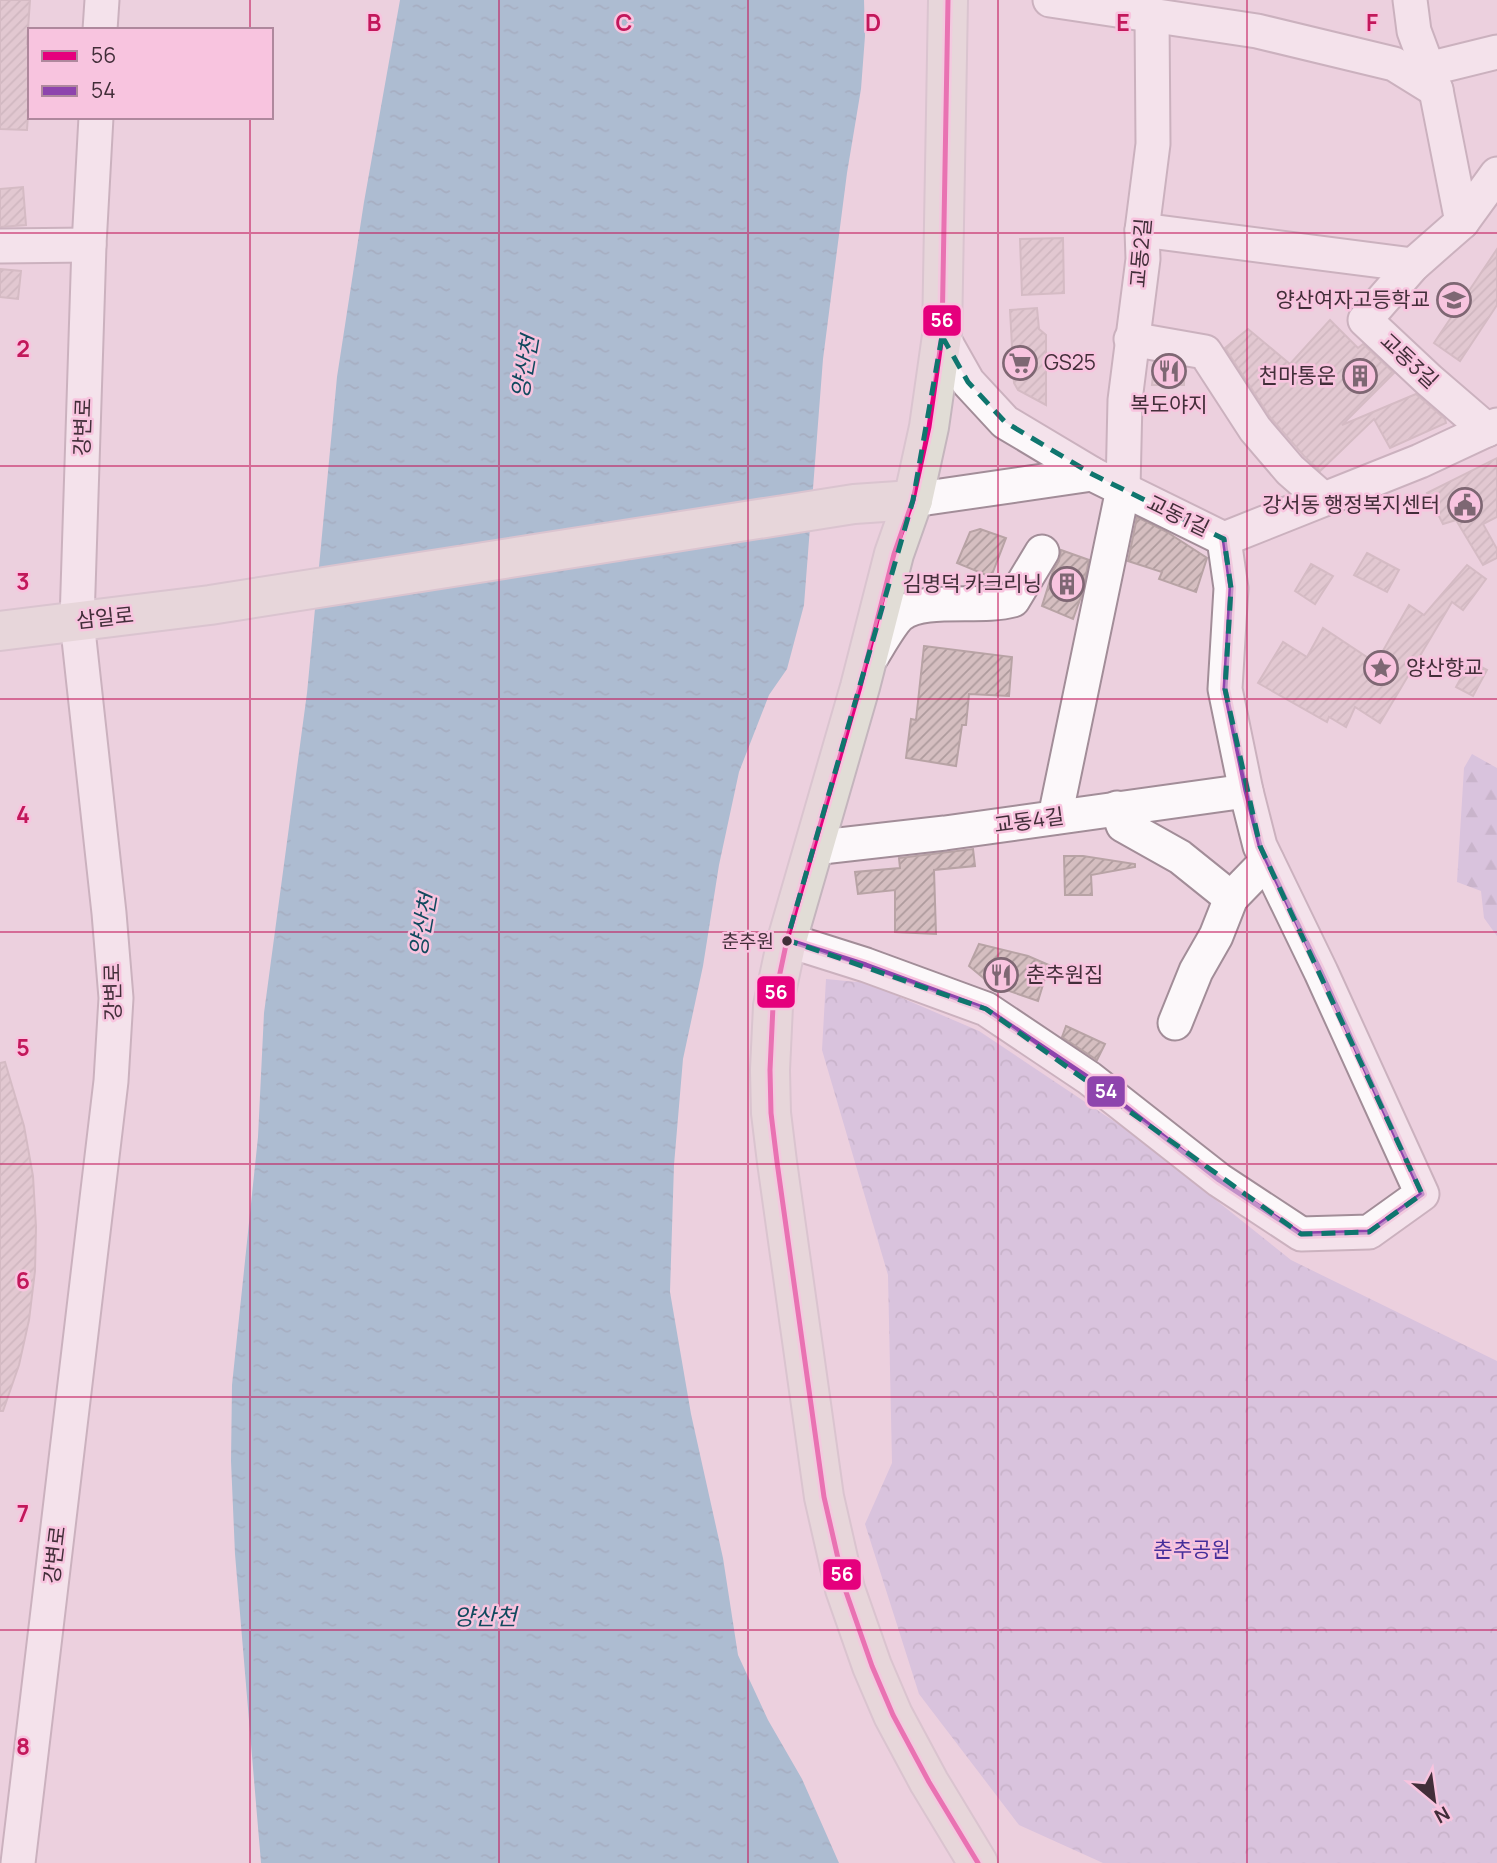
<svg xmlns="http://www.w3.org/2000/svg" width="1497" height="1863" font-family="Manrope,'Noto Sans KR',sans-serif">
<defs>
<pattern id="forest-firs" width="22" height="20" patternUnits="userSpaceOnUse" patternTransform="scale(1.75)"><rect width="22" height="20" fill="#c1b3dc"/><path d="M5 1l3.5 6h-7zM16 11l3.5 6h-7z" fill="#9e92b3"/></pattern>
<pattern id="park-crowns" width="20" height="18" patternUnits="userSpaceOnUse" patternTransform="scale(1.75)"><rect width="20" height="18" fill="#c1b3dc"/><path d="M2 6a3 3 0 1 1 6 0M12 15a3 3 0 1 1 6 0" fill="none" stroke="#9e92b3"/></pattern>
<pattern id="water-ripples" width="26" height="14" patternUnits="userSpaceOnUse" patternTransform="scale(1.75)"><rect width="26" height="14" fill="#60a4c2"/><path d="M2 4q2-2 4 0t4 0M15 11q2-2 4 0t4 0" fill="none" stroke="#51869f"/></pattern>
<pattern id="building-hatch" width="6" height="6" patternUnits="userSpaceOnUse" patternTransform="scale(1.75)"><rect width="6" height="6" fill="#d5bec0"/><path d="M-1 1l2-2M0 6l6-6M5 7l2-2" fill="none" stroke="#ae9b9d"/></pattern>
</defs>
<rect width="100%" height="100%" fill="#ecd0de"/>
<polygon fill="url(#forest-firs)" points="1472,754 1497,768 1497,936 1484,918 1481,891 1457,882 1464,768"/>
<polygon fill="url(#park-crowns)" points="826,979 867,983 979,1031 1133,1134 1291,1260 1497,1361 1497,1863 1103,1863 1019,1825 919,1694 865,1524 892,1463 888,1275 822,1050"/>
<polygon fill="url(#water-ripples)" points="400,0 864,0 865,36 861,89 847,173 823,359 804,605 787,669 769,695 739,772 719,865 703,966 683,1059 674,1165 670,1292 691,1414 723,1558 738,1655 768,1720 802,1779 839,1863 261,1863 235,1554 231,1461 232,1385 258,1137 264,1013 307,693 337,377 364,202"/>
<g fill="url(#building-hatch)" stroke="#b8a3a5" stroke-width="2">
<polygon points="0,0 30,0 27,44 30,44 30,85 27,130 0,129"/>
<polygon points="23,187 26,225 0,227 0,189"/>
<polygon points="1063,238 1064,293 1022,295 1020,239"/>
<polygon points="1497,249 1497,305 1460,361 1434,343"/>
<polygon points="0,269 21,271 18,299 0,297"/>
<polygon points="1037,308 1039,329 1046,335 1046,405 1018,390 1014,383 1010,310"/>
<polygon points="1330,320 1358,348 1363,344 1394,373 1342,425 1416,394 1445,419 1446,423 1390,448 1374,419 1320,471 1304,456 1270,417 1225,348 1248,329 1290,364"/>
<polygon points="1154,363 1184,368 1184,385 1152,385"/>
<polygon points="1497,458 1497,517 1483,524 1497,549 1497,558 1483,565 1456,520 1443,524 1427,493"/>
<polygon points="1137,517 1167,532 1207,558 1196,592 1159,579 1162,572 1128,561"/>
<polygon points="980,529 1006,538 991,577 957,563 970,532"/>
<polygon points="1061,550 1089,560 1082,594 1073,619 1042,606 1053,571 1059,561"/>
<polygon points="1367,553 1399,570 1387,592 1354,575"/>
<polygon points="1311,564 1333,576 1315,604 1295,591"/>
<polygon points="1467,565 1486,579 1463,610 1452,602 1380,723 1355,707 1346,727 1329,717 1327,722 1258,683 1283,642 1307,657 1323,628 1376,663 1409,605 1424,615"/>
<polygon points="924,646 1012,657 1009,696 969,694 966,725 962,725 956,766 906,758 911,719 916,720"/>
<polygon points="1470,661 1487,670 1473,696 1456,687"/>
<polygon points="973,849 975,866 934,870 936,934 895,932 895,890 858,894 855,872 900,868 899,858"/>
<polygon points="1064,856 1083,856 1135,864 1135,867 1091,875 1092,895 1065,895"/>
<polygon points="979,944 1028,956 1049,965 1038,1001 992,985 969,966"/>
<polygon points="1066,1026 1105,1044 1097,1060 1062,1037"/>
<polygon points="5,1062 24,1126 33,1176 36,1227 35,1271 29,1320 19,1365 3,1411 0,1411 0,1063"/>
</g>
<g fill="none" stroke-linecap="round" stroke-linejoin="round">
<g stroke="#a28d98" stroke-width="37">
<g id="minor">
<polyline points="1050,0 1257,31 1394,64 1436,90"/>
<polyline points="1410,0 1414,31 1436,90 1462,222 1413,265 1365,320 1429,380 1487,430"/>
<polyline points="100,30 102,0"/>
<polyline points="1428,69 1497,52"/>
<polyline points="1462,222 1497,174"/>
<polyline points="1142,230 1413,265"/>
<polyline points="0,246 89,245"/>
<polyline points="942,336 968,382 1005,422 1092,474 1224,539 1420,461 1497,425"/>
<polyline points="1131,339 1205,352 1255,429 1290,470 1323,499"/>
<polyline points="913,500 1092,474"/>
<path d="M 872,656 C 879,645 891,623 900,615 C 924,596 980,609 1013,600 L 1042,552"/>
<polyline points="1117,808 1123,825 1180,857 1231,898"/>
<polyline points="1055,817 1123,489 1125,400 1143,259 1142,230 1153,144 1152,16"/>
<polyline points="813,848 945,833 1246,791"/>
<polyline points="787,940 866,965 986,1009 1089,1078 1219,1180 1301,1234 1369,1232 1422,1194 1321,972 1260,846 1246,791 1225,689 1231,588 1224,539"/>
<polyline points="1175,1023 1196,971 1216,936 1231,898 1267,861"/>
<polyline points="18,1863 111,1081 116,998 109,913 77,621 89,245 96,117"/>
</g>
</g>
<g stroke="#c4b5bd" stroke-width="42">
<g id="major">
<polyline points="948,0 942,336 929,427 913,500 894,554 860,687 787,940 773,1006 770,1070 771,1113 777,1162 824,1497 845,1589 872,1666 893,1715 929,1782 978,1863"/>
<polyline points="0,631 210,605 854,504 913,500"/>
</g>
</g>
<use href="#minor" stroke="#fcf8fa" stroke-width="33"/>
<use href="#major" stroke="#e1ddd6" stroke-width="38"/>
<g stroke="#f8c4df" stroke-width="10">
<polyline id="bus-1" points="948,0 942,336 929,427 913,500 894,554 860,687 787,940 773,1006 770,1070 771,1113 777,1162 824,1497 845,1589 872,1666 893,1715 929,1782 978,1863"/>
</g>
<g stroke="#f8c4df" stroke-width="10">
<polyline id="bus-2" points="787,940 866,965 986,1009 1089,1078 1219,1180 1301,1234 1369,1232 1422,1194 1321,972 1260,846 1246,791 1225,689 1231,588 1224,539"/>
</g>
<use href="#bus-1" stroke="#e5007d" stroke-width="5"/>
<use href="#bus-2" stroke="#8e44ad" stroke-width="5"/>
</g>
<path d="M0 0H1497V1863H0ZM 942,336 L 968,382 L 1005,422 L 1092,474 L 1224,539 L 1231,588 L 1225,689 L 1260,846 L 1422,1194 L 1369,1232 L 1301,1234 L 986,1009 L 787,940 L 913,500 Z" fill="#ecd0de" fill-opacity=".55" fill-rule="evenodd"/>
<path fill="none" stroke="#0f766e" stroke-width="5" stroke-dasharray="14 9" stroke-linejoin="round" d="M 942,336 L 968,382 L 1005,422 L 1092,474 L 1224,539 L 1231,588 L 1225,689 L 1260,846 L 1422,1194 L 1369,1232 L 1301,1234 L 986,1009 L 787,940 L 913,500 Z"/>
<path fill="none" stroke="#c2185b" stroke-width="2" stroke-opacity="0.55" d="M 250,0 L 250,30M 499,0 L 499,1863M 748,0 L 748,1863M 998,0 L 998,1863M 1247,0 L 1247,1863M 250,117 L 250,1863M 0,233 L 1497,233M 0,466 L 1497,466M 0,699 L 1497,699M 0,932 L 1497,932M 0,1164 L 1497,1164M 0,1397 L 1497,1397M 0,1630 L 1497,1630"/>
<defs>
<g id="school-ring" transform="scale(1.75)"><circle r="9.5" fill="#f8c4df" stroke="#7e6773" stroke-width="1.5"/><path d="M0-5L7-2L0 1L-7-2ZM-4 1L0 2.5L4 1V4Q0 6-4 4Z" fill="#7e6773"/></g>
<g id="supermarket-ring" transform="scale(1.75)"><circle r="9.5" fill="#f8c4df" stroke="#7e6773" stroke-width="1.5"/><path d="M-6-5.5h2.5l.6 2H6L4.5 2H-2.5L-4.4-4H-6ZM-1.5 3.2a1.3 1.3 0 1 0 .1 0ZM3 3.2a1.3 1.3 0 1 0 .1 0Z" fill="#7e6773"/></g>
<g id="restaurant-ring" transform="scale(1.75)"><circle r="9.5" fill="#f8c4df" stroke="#7e6773" stroke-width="1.5"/><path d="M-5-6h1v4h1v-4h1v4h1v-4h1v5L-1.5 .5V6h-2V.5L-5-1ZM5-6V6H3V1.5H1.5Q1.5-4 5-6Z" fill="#7e6773"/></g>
<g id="building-ring" transform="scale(1.75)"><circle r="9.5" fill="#f8c4df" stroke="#7e6773" stroke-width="1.5"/><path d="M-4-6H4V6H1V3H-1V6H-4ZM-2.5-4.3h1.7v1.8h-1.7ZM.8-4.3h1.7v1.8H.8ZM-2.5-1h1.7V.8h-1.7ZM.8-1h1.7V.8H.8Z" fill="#7e6773"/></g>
<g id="civic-ring" transform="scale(1.75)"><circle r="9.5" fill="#f8c4df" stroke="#7e6773" stroke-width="1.5"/><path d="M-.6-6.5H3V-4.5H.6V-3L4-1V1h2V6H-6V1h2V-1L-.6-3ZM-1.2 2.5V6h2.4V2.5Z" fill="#7e6773"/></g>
<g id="sight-ring" transform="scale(1.75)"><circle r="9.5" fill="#f8c4df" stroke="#7e6773" stroke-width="1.5"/><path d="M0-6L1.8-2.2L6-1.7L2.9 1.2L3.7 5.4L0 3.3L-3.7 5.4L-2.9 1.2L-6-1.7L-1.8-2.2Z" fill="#7e6773"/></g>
</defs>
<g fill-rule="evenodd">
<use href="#school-ring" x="1454" y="300"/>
<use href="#supermarket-ring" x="1020" y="363"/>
<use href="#restaurant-ring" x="1169" y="371"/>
<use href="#building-ring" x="1360" y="376"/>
<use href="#civic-ring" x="1465" y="505"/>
<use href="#building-ring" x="1067" y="584"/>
<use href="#sight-ring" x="1381" y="668"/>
<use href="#restaurant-ring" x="1001" y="975"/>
</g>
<circle fill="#422e39" stroke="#f8c4df" stroke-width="2.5" cx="787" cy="941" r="6"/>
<g text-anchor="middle" stroke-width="5" stroke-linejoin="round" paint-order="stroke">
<g font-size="19" fill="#422e39" stroke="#f8c4df" text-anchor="end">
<text x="774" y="948">춘추원</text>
</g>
<g font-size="21" fill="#422e39" stroke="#f8c4df">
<text transform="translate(1141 253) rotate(-85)" y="7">교동2길</text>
<text transform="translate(1409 361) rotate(43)" y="7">교동3길</text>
<text transform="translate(83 427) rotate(-88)" y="7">강변로</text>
<text transform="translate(1178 516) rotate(26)" y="7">교동1길</text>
<text transform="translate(105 618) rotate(-6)" y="7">삼일로</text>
<text transform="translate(1029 821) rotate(-8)" y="7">교동4길</text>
<text transform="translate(113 992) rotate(-91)" y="7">강변로</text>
<text transform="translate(55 1555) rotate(-83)" y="7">강변로</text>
</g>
<g font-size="21" fill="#422e39" stroke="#f8c4df" text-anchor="end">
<text x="1430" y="307">양산여자고등학교</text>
<text x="1044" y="370" text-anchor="start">GS25</text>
<text x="1336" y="383">천마통운</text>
<text x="1169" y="412" text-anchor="middle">복도야지</text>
<text x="1440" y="512">강서동 행정복지센터</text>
<text x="1042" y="591">김명덕 카크리닝</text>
<text x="1406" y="675" text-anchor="start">양산향교</text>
<text x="1026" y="982" text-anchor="start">춘추원집</text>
</g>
<g font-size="21" fill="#452f9a" stroke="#f8c4df">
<text x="1192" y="1557">춘추공원</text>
</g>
<g font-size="23" font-style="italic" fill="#114a5e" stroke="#f8c4df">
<text transform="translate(525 367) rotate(-80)" y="8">양산천</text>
<text transform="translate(423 925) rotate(-80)" y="8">양산천</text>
<text x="485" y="1625">양산천</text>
</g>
</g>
<g font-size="23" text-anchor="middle" font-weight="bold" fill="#c2185b" stroke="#f8c4df" stroke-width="5" stroke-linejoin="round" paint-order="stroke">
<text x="374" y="31">B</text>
<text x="624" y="31">C</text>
<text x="873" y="31">D</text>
<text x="1123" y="31">E</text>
<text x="1372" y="31">F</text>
<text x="23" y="357">2</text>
<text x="23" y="590">3</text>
<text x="23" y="823">4</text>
<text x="23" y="1056">5</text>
<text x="23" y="1289">6</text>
<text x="23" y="1522">7</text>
<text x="23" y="1755">8</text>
</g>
<g stroke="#f8c4df" stroke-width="2.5">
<rect x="922" y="304" width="40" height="33" rx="7" fill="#e5007d"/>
<rect x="756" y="975" width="40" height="34" rx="7" fill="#e5007d"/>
<rect x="1086" y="1075" width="40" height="33" rx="7" fill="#8e44ad"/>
<rect x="822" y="1558" width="40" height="33" rx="7" fill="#e5007d"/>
</g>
<g font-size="19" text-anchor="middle" font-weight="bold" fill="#fff">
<text x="942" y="327">56</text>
<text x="776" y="999">56</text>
<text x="1106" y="1098">54</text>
<text x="842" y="1581">56</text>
</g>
<rect x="28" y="28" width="245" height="91" fill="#f8c4df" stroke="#af889d" stroke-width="2"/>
<rect x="42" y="51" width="35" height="10" fill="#e5007d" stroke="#af889d" stroke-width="2"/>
<text x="91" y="63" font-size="21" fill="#422e39">56</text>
<rect x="42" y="86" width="35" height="10" fill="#8e44ad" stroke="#af889d" stroke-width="2"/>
<text x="91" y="98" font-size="21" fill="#422e39">54</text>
<g transform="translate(1434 1800) rotate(151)" stroke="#f8c4df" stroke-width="5" paint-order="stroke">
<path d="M0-5L12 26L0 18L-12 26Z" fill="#422e39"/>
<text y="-10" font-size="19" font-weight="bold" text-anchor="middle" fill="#422e39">N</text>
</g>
</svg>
